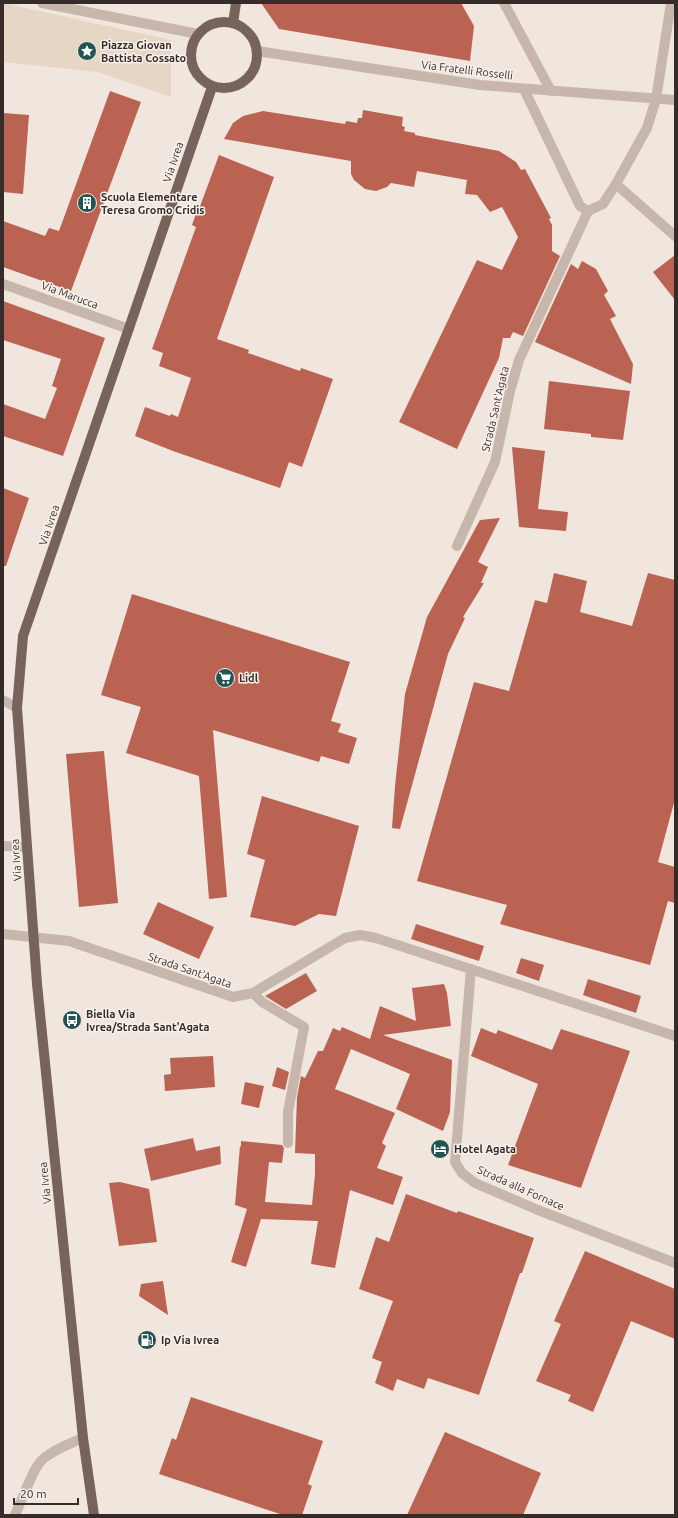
<svg xmlns="http://www.w3.org/2000/svg" width="678" height="1518" font-family="Ubuntu,sans-serif">
<rect width="100%" height="100%" fill="#f0e6de"/>
<polygon fill="#e6d6c6" points="3,3 171,40 171,97 98,72 3,62"/>
<g fill="#ba6352">
<polygon points="261,3 461,3 474,26 470,61 279,29"/>
<polygon points="110,91 141,102 71,291 3,267 3,221 45,236 49,228 59,231"/>
<polygon points="363,110 403,117 402,126 405,127 404,131 415,133 415,135 499,151 516,162 521,170 525,169 551,218 549,219 552,225 552,251 560,256 523,336 513,332 510,338 503,338 499,358 457,449 399,422 477,260 502,270 518,237 502,207 490,212 477,195 465,194 467,180 417,171 414,187 391,183 387,187 376,191 365,189 354,180 351,174 351,161 224,139 233,123 243,116 263,111 345,124 346,121 357,123 358,118 362,118"/>
<polygon points="3,113 29,115 23,194 3,192"/>
<polygon points="219,155 274,177 217,339 249,350 248,353 300,371 301,368 333,379 302,467 289,462 280,488 173,451 135,436 145,407 170,416 171,414 178,417 191,378 159,366 163,353 152,349 196,227 192,225 198,208 199,209"/>
<polygon points="675,255 675,300 653,272"/>
<polygon points="582,261 596,269 608,291 604,295 616,316 610,319 633,364 631,384 535,342 571,264 578,269"/>
<polygon points="3,301 105,338 63,456 3,436 3,404 45,419 57,388 52,386 61,359 3,340"/>
<polygon points="549,381 630,391 623,440 591,437 591,434 544,429"/>
<polygon points="512,447 545,451 538,509 568,512 566,531 519,527"/>
<polygon points="3,488 29,498 6,566 3,566"/>
<polygon points="500,518 478,562 488,567 481,583 484,583 463,617 465,618 448,654 400,829 392,828 395,786 405,694 427,617 480,520"/>
<polygon points="554,573 587,581 580,612 632,626 648,573 675,580 675,799 658,862 675,867 675,903 668,901 650,965 500,924 507,905 417,881 474,682 509,691 535,600 547,603"/>
<polygon points="132,594 350,662 331,721 341,724 338,732 357,738 349,764 321,756 319,762 213,730 227,897 209,899 199,776 126,753 141,707 101,695"/>
<polygon points="104,751 118,903 79,907 66,754"/>
<polygon points="262,796 359,826 336,916 319,914 295,926 250,917 265,860 247,854"/>
<polygon points="158,902 214,927 199,959 143,934"/>
<polygon points="416,924 484,946 479,961 411,939"/>
<polygon points="521,958 544,965 539,981 516,973"/>
<polygon points="306,973 317,991 286,1009 265,996"/>
<polygon points="588,979 641,996 636,1013 583,995"/>
<polygon points="444,984 447,993 451,1026 383,1035 452,1060 450,1112 443,1131 396,1109 410,1074 351,1049 335,1089 395,1113 382,1143 386,1146 377,1168 403,1177 393,1205 350,1190 335,1268 311,1264 318,1221 261,1219 246,1267 231,1262 247,1209 235,1205 240,1146 241,1147 241,1141 282,1145 284,1148 282,1163 269,1162 265,1202 312,1205 315,1174 315,1154 295,1153 297,1097 301,1076 305,1078 318,1051 323,1051 333,1028 340,1031 342,1027 370,1039 380,1006 416,1021 412,988"/>
<polygon points="481,1028 496,1034 498,1030 552,1050 561,1029 630,1051 581,1188 508,1165 538,1084 471,1056"/>
<polygon points="213,1056 215,1087 165,1091 164,1075 171,1074 170,1058"/>
<polygon points="277,1067 289,1072 285,1090 272,1086"/>
<polygon points="245,1082 264,1086 259,1108 241,1104"/>
<polygon points="193,1138 196,1151 220,1146 221,1164 151,1181 144,1149"/>
<polygon points="120,1182 149,1189 157,1242 119,1246 109,1183"/>
<polygon points="406,1194 457,1213 458,1211 534,1238 522,1273 520,1273 479,1395 428,1378 424,1389 397,1379 393,1391 375,1383 382,1362 372,1358 393,1301 359,1289 376,1237 389,1242"/>
<polygon points="585,1251 675,1289 675,1339 631,1321 593,1412 568,1401 571,1395 536,1381 561,1324 554,1321"/>
<polygon points="163,1281 168,1315 139,1296 141,1284"/>
<polygon points="191,1397 323,1441 308,1484 312,1486 302,1515 283,1515 159,1474 172,1438 176,1440"/>
<polygon points="445,1432 541,1473 523,1515 407,1515"/>
</g>
<g fill="none" stroke-linecap="round" stroke-linejoin="round">
<g stroke="#c7b6ab" stroke-width="10">
<polyline points="42,3 198,34"/>
<polyline points="504,3 551,91"/>
<polyline points="257,51 480,85 675,100"/>
<polyline points="524,89 580,206 588,211 603,204 616,184 647,128 656,99 671,3"/>
<polyline points="616,184 675,236"/>
<polyline points="3,284 129,329"/>
<polyline points="457,546 495,462 510,391 519,360 588,211"/>
<polyline points="3,700 17,708"/>
<polyline points="3,846 27,847"/>
<polyline points="3,934 69,941 233,997 253,993 345,938 360,935 376,938 675,1036"/>
<polyline points="471,969 455,1162 462,1173 475,1183 538,1210 675,1263"/>
<polyline points="253,993 262,1002 304,1027 288,1112 288,1143"/>
<path d="M 15,1515 C 21,1503 33,1468 42,1460 C 53,1450 69,1444 83,1438"/>
</g>
<g stroke="#76635c" stroke-width="10">
<circle cx="224" cy="55" r="33"/>
<polyline points="233,23 236,3"/>
<polyline points="94,1515 83,1438 37,984 17,708 23,636 212,87"/>
</g>
</g>
<defs>
<g id="sight-disc" transform="scale(1)"><circle r="9.5" fill="#235352" stroke="#f8f0ea"/><path d="M0-6L1.8-2.2L6-1.7L2.9 1.2L3.7 5.4L0 3.3L-3.7 5.4L-2.9 1.2L-6-1.7L-1.8-2.2Z" fill="#fff"/></g>
<g id="building-disc" transform="scale(1)"><circle r="9.5" fill="#235352" stroke="#f8f0ea"/><path d="M-4-6H4V6H1V3H-1V6H-4ZM-2.5-4.3h1.7v1.8h-1.7ZM.8-4.3h1.7v1.8H.8ZM-2.5-1h1.7V.8h-1.7ZM.8-1h1.7V.8H.8Z" fill="#fff"/></g>
<g id="supermarket-disc" transform="scale(1)"><circle r="9.5" fill="#235352" stroke="#f8f0ea"/><path d="M-6-5.5h2.5l.6 2H6L4.5 2H-2.5L-4.4-4H-6ZM-1.5 3.2a1.3 1.3 0 1 0 .1 0ZM3 3.2a1.3 1.3 0 1 0 .1 0Z" fill="#fff"/></g>
<g id="bus-disc" transform="scale(1)"><circle r="9.5" fill="#235352" stroke="#f8f0ea"/><path d="M-5-6H5V4H4V6H2V4H-2V6H-4V4H-5ZM-3.5-4V0h7V-4ZM-3.5 1.2v1.5H-2V1.2ZM2 1.2v1.5H3.5V1.2Z" fill="#fff"/></g>
<g id="hotel-disc" transform="scale(1)"><circle r="9.5" fill="#235352" stroke="#f8f0ea"/><path d="M-6-4.5h1.5V1H6V5H4.5V3h-9V5H-6ZM-4 0a1.8 1.8 0 1 1 3.6 0ZM.5 0V-2.5h3Q6-2.5 6 0Z" fill="#fff"/></g>
<g id="fuel-disc" transform="scale(1)"><circle r="9.5" fill="#235352" stroke="#f8f0ea"/><path d="M-5.5-6h7V0h2V4h1.3V-2.5L3-4.5l.8-.8L6-3V5H2.5V1h-1V6h-7ZM-4.2-4.7v3.2H.2V-4.7Z" fill="#fff"/></g>
</defs>
<g fill-rule="evenodd">
<use href="#sight-disc" x="87" y="51"/>
<use href="#building-disc" x="87" y="203"/>
<use href="#supermarket-disc" x="225" y="678"/>
<use href="#bus-disc" x="72" y="1020"/>
<use href="#hotel-disc" x="440" y="1149"/>
<use href="#fuel-disc" x="147" y="1340"/>
</g>
<g text-anchor="middle" stroke-width="3" stroke-linejoin="round" paint-order="stroke">
<g font-size="11" font-weight="bold" fill="#352c29" stroke="#f8f0ea" text-anchor="start">
<text x="101" y="49">Piazza Giovan<tspan x="101" dy="13">Battista Cossato</tspan></text>
<text x="101" y="201">Scuola Elementare<tspan x="101" dy="13">Teresa Gromo Cridis</tspan></text>
<text x="239" y="682">Lidl</text>
<text x="86" y="1018">Biella Via<tspan x="86" dy="13">Ivrea/Strada Sant'Agata</tspan></text>
<text x="454" y="1153">Hotel Agata</text>
<text x="161" y="1344">Ip Via Ivrea</text>
</g>
<g font-size="11" fill="#352c29" stroke="#f8f0ea">
<text transform="translate(467 70) rotate(7)" y="4">Via Fratelli Rosselli</text>
<text transform="translate(173 162) rotate(-71)" y="4">Via Ivrea</text>
<text transform="translate(70 295) rotate(20)" y="4">Via Marucca</text>
<text transform="translate(495 409) rotate(-77)" y="4">Strada Sant'Agata</text>
<text transform="translate(49 525) rotate(-71)" y="4">Via Ivrea</text>
<text transform="translate(16 860) rotate(-94)" y="4">Via Ivrea</text>
<text transform="translate(190 970) rotate(19)" y="4">Strada Sant'Agata</text>
<text transform="translate(45 1183) rotate(-96)" y="4">Via Ivrea</text>
<text transform="translate(521 1188) rotate(24)" y="4">Strada alla Fornace</text>
</g>
</g>
<rect width="678" height="1518" fill="none" stroke="#352c29" stroke-width="8"/>
<path d="M14 1498v6h64v-6" fill="none" stroke="#352c29" stroke-width="2"/>
<text x="20" y="1498" font-size="12" fill="#352c29" stroke="#f8f0ea" stroke-width="3" paint-order="stroke">20 m</text>
</svg>
